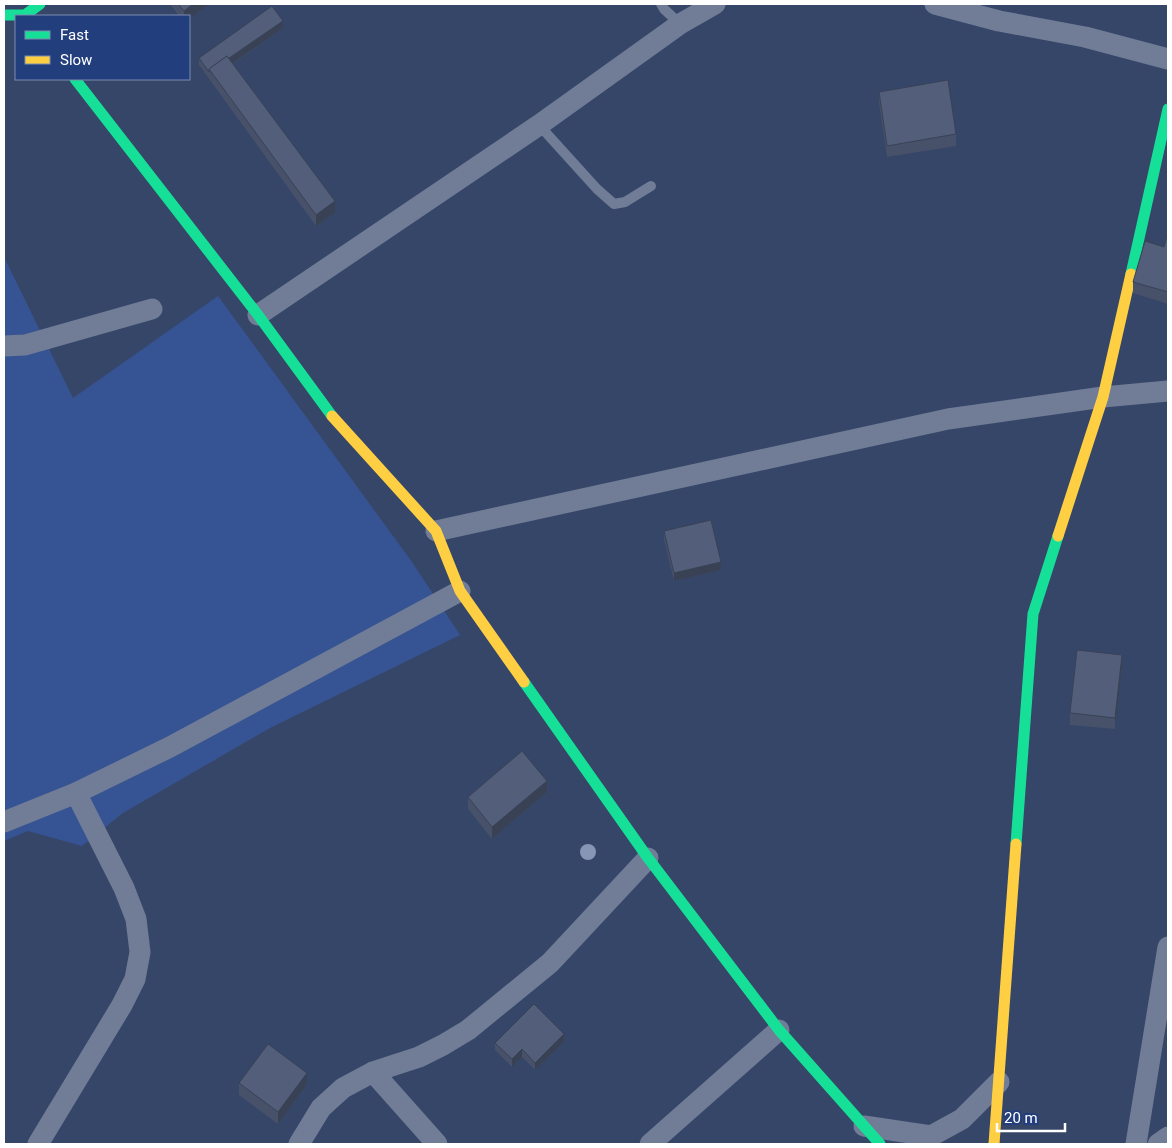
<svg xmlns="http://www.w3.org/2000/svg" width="1172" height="1148" font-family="Roboto,sans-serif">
<rect width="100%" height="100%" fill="#364668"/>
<polygon fill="#365493" points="4,257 73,398 218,296 412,562 460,635 270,728 123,813 82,846 28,831 4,841"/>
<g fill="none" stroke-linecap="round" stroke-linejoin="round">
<g stroke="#717d97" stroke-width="10">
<polyline points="661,4 664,9 680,24"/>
<polyline points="539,125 597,189 614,204 625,202 651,186"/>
</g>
<g stroke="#717d97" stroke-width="21">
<polyline points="935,4 999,21 1085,37 1168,59"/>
<polyline points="258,315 539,125 680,24 715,4"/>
<polyline points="4,346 25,345 152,309"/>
<polyline points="436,531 948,419 1103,397 1168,391"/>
<polyline points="4,822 76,793 170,747 460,591"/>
<polyline points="373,1072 437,1144"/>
<polyline points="864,1126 931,1136 962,1119 999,1082"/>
<polyline points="38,1144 122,1005 135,979 140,952 136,919 124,888 76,793"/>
<polyline points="299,1144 321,1108 343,1088 373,1072 419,1057 443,1045 468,1030 550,963 648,858"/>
<polyline points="650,1144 779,1030"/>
<polyline points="1136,1144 1168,947"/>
<polyline points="1158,1144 1168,1137"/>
</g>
<g stroke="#16e098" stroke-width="11">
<polyline points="4,15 25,15 40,4"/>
<polyline points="75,79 258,315 332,416"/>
<polyline points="1131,274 1168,109"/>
<polyline points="524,682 648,858 779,1030 880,1144"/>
<polyline points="1016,844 1033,614 1058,536"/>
</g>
<g stroke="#ffcf43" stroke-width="11">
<polyline points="332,416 436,531 460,591 524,682"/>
<polyline points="1058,536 1103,397 1131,274"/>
<polyline points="994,1144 1016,844"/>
</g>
</g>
<circle fill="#8796b5" cx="588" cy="852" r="8"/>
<g fill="#475169">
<polygon points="170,4 209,4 189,19 189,16 179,16"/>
<polygon points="283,28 233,64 335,213 316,226 199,65 199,58"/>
<polygon points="879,92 956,134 956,146 887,157 879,103"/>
<polygon points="1168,232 1168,304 1133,293 1133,282 1164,247"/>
<polygon points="664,531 721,570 674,581 664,539"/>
<polygon points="1122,667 1115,729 1070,725 1070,713"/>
<polygon points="547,792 492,839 468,809 468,797"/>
<polygon points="564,1042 535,1070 522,1057 512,1067 495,1050 495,1043"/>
<polygon points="239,1083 307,1084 278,1124 239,1095"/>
</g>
<g fill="#394255">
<polygon points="193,4 209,4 189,19 189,16 184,16 184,11"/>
<polygon points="283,21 283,28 215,76 211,71"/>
<polygon points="335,201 335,213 316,226 316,215"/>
<polygon points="721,562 721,570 674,581 674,573"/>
<polygon points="1122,655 1122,667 1115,729 1115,718"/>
<polygon points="547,781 547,792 492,839 492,827"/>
<polygon points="564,1034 564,1042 535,1070 535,1063"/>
<polygon points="522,1049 522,1057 512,1067 512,1059"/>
<polygon points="307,1073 307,1084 278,1124 278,1112"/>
</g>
<g fill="#525e7a" stroke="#394255">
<polygon points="178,4 193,4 184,11"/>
<polygon points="272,6 283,21 229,58 227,56 209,69 209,72 199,58"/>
<polygon points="227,56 335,201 316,215 209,69"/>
<polygon points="948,80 956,134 887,146 879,92"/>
<polygon points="1168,232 1168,292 1133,282 1145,241 1164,247"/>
<polygon points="711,520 721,562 674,573 664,531"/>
<polygon points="1077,650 1122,655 1115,718 1070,713"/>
<polygon points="522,751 547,781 492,827 468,797"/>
<polygon points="534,1004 564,1034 535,1063 522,1049 512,1059 495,1043"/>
<polygon points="268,1044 307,1073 278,1112 239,1083"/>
</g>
<rect width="1172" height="1148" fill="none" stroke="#ffffff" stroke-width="10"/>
<rect x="15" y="15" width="175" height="65" fill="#223e7c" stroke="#7a8bb0"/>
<rect x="25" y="31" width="25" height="8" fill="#16e098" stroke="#7a8bb0"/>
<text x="60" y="40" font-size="15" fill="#ffffff">Fast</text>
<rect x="25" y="56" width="25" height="8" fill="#ffcf43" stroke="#7a8bb0"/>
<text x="60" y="65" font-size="15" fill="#ffffff">Slow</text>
<path d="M997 1123v8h68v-8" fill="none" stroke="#ffffff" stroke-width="2.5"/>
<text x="1004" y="1123" font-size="15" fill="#ffffff" stroke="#223e7c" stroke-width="4" paint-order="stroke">20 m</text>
</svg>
